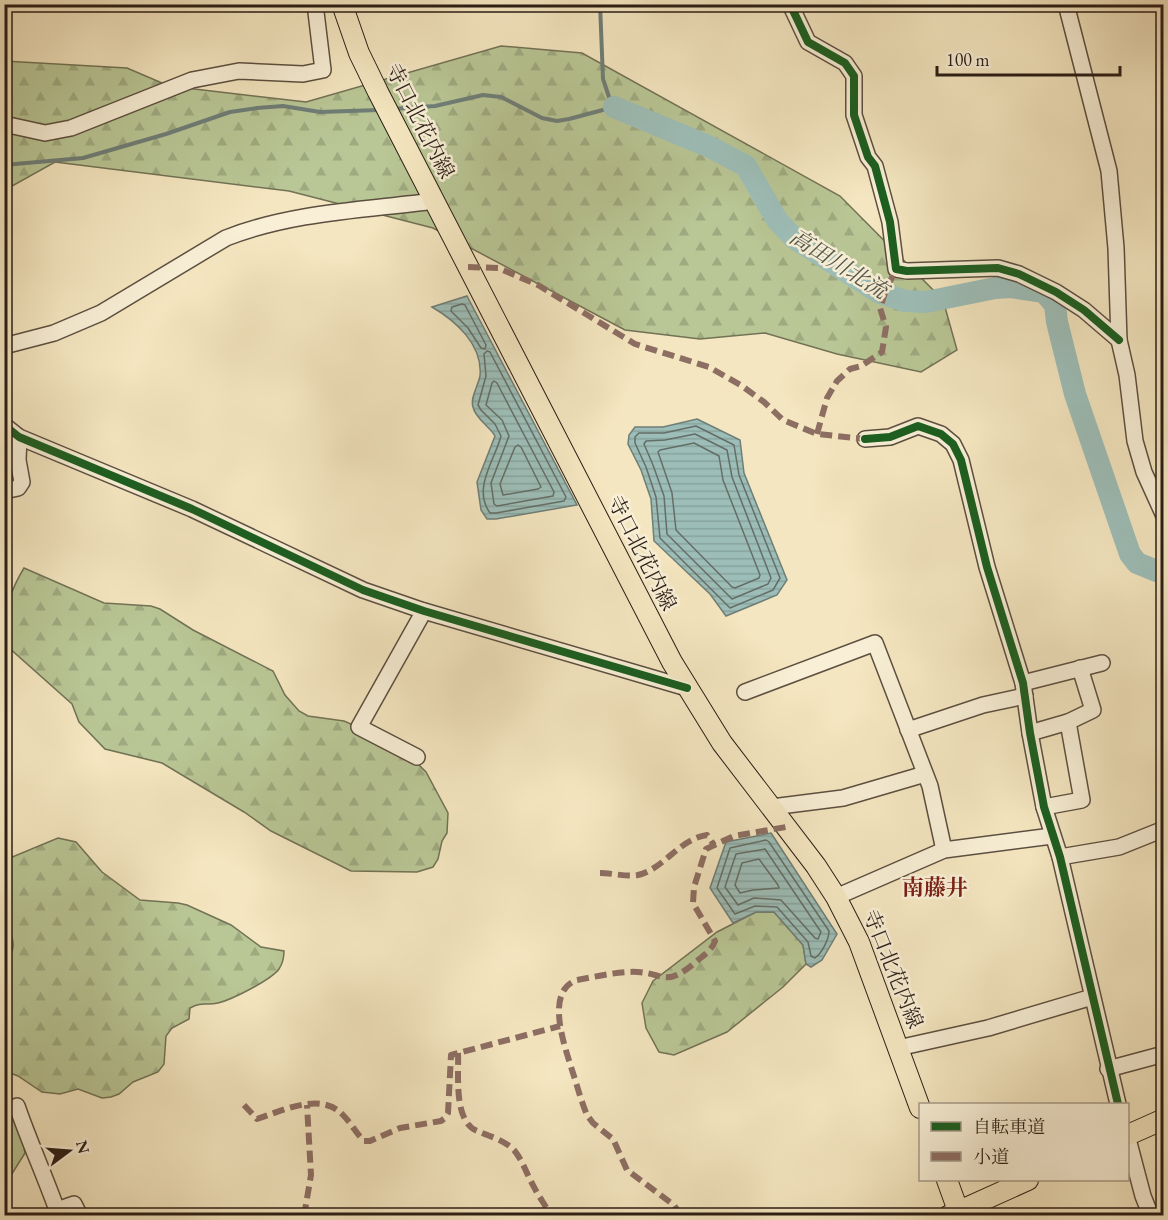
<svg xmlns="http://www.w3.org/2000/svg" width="1168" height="1220" font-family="'EB Garamond','Noto Serif JP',serif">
<defs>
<pattern id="forest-firs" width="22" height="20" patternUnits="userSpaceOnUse" patternTransform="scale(1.5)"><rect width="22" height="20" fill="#b9c695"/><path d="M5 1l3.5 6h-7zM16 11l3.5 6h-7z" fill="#9faa80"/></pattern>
<pattern id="water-rules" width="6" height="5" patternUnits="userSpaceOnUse" patternTransform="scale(1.5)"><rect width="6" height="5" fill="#9dbeb8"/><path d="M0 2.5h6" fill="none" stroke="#87a39d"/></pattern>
</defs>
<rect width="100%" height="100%" fill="#f4e6c0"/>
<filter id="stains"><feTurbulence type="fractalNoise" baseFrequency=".00333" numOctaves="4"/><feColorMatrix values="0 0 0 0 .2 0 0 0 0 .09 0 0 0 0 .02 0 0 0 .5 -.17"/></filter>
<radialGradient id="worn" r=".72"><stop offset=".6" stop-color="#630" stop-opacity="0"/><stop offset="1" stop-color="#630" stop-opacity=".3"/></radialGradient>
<g fill="url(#forest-firs)" stroke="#727255" stroke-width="1.5">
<polygon points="501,46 582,53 840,196 943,300 957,350 921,372 837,354 765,333 700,339 625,330 433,228 289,191 55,162 5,190 4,61 127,68 169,86 306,102"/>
<path d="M 24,568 L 104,603 L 151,606 L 160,609 L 193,630 L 273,671 L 285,695 L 299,711 L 308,716 L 344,721 L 399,745 L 426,772 L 448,813 L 447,833 L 442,841 L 438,859 L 433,867 L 417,872 L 351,871 L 271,831 L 244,812 L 162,763 L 105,749 L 79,722 L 72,704 L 7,646 C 0,618 10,591 24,568 Z"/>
<path d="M 58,838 L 76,842 L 102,872 L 140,900 L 178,903 L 187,905 L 231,925 L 261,947 L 284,951 C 284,957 283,963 279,969 C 271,980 231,1000 218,1003 C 206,1006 202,1001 190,1008 L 189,1019 L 172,1028 L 166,1036 L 164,1064 L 158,1072 L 133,1082 L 119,1094 L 111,1097 L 102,1098 L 78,1089 L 60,1094 L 42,1092 L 18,1076 L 5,1071 L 5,966 C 22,938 8,939 4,913 C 2,896 4,877 5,860 Z"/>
<polygon points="756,912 774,912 803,945 806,964 783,987 727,1032 674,1055 659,1052 646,1028 642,1003 653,981 717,932"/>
<polygon points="5,1109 20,1126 25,1153 5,1185"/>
</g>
<g fill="url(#water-rules)" stroke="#6f7e77" stroke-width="1.5">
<path d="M 467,296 L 577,505 L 496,519 L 487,519 L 481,510 L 477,482 L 495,436 C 490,427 475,418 473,407 C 470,398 478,386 480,376 C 483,345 456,321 432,307 Z"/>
<polygon points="697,419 740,440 744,473 787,580 777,595 726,616 710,594 654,541 651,499 641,470 628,444 629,435 635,427 663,427"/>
<polygon points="771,833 837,934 822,960 811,967 806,964 803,945 774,912 756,912 733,923 710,888 726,842"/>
</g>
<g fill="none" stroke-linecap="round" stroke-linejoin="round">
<g stroke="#646e66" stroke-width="1.5">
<polygon points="462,304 465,305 486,345 485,349 481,348 468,328 451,311 452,307"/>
<path d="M 487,351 L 490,352 L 566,497 L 564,501 L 496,513 L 490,513 C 472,488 495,460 501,436 L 495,424 L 481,410 L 478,405 L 486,376 L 484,354 Z"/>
<polygon points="494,381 497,383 554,492 553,496 497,506 494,504 491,483 509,436 502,420 486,405 492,383"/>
<polygon points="696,426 734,445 739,475 780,578 773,590 730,608 660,538 656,497 646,467 635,443 635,437 639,433 664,433"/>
<polygon points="695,434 727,450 732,477 771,578 768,584 732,599 667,534 664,496 653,465 644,444 646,441 665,440"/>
<polygon points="694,443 719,456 723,480 760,575 759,578 735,588 732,587 676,530 672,493 658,452 660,450"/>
<polygon points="518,445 521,447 541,487 538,489 503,495 500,484 515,447"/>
<path d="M 766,840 L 769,842 L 829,931 C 829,939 822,953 815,958 L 811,956 L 808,942 L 777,907 L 755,906 L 735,914 L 717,888 L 730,848 Z"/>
<polygon points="765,849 821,932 818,939 815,938 781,900 754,898 738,905 725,887 736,854"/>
<polygon points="759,859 778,885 779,888 753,890 740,893 735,885 742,863"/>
</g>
<g stroke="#6f7e77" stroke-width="4">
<polyline points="393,109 435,106 483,95 501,97 542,118 557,121 569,119 614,107 609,97 603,79 600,4"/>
<polyline points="4,165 83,158 166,134 230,112 257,108 283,106 320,112 379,110"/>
</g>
<polyline stroke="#9dbeb8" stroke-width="22" points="614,107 710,147 746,166 777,220 794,238 878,292 905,301 926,302 995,288 1011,287 1044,292 1055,305 1057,322 1075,394 1130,554 1137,563 1164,574"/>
<g stroke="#5c4f40" stroke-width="18">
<g id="minor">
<polyline points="790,4 808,42 845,63 854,76 854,115 868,157 875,166 890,222 896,269 907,271 998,268 1019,274 1056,292 1084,310 1119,340"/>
<polyline points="1066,4 1109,171 1116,248 1119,340 1127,375 1135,441 1144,472 1164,516"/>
<polyline points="4,124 45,133 71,128 192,80 239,71 303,74 323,70 315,4"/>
<path d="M 4,346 L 54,333 L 101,313 L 226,238 C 292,212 365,210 434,201"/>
<polyline points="4,425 19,437 192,509 363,590 424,611 687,688"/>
<polyline points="865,439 890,437 918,426 941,434 953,444 961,460 987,567 1023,683 1030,733 1044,807 1060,857 1118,1104"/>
<polyline points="4,491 18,488 22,482 18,460 19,437"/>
<polyline points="1023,683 1102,663"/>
<polyline points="745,692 875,643 930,786 944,850"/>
<polyline points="908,730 983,705 1025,696"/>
<polyline points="1030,733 1068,722 1093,710 1080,668"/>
<polyline points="417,757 359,727 424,611"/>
<polyline points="772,807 843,798 925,774"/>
<polyline points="1044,807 1082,800 1068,722"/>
<polyline points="1060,857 1119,847 1164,829"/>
<polyline points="836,897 944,850 1052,836"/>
<polyline points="898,1048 988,1028 1092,997"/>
<polyline points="1108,1069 1164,1054"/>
<path d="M 17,1106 C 29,1141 44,1174 57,1210 L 74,1204 L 80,1216"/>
<polyline points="1128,1139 1143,1196 1151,1216"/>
</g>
</g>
<g stroke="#2a1d15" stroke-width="22">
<g id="major">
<polyline points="342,4 359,53 378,92 672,662 722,743 816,866 836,897 859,942 920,1108"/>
<polyline points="1128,1135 1164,1119"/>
<polyline points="947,1180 960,1216"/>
<polyline points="948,1216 1028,1180"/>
</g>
</g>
<use href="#minor" stroke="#f8efd6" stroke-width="15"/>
<use href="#major" stroke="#f4e6c0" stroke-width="20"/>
<g stroke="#8d6e63" stroke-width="6" stroke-dasharray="12 6" stroke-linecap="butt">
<polyline points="468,267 498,268 538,285 635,344 709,367 742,386 764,402 783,420 817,434 865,439"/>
<polyline points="817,434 827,398 837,381 850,369 861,366 882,352 886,327 880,308 886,290 896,269"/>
<path d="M 600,873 C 612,873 626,877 638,875 C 664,869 679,839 707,835 L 714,845"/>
<path d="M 458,1053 C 459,1074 453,1121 477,1131 C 489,1136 504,1140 514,1150 C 523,1161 527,1175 534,1187 C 539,1197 546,1206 551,1216"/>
<path d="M 244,1105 L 257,1119 C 282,1111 321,1091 343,1115 C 351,1123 356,1133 364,1141 L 370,1141 L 400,1128 L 441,1121 L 445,1118 L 448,1113 L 451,1055 L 560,1026"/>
<polyline points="304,1216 311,1175 307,1105"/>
<path d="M 681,1216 L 674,1205 L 627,1170 L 613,1139 L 593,1123 L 587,1115 C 581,1101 577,1085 572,1070 C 565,1047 544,991 577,980 C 594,977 611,973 628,972 C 665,970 662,991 697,961 C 704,955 712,950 715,941 L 693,903 L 694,887 L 706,849 L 734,836 L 786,827"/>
</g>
<g stroke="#f8efd6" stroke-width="11">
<g id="cycleway">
<polyline points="790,4 808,42 845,63 854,76 854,115 868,157 875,166 890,222 896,269 907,271 998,268 1019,274 1056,292 1084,310 1119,340"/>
<polyline points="4,425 19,437 192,509 363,590 424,611 687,688"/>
<polyline points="865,439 890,437 918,426 941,434 953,444 961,460 987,567 1023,683 1030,733 1044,807 1060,857 1118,1104"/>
</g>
</g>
<use href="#cycleway" stroke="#1b5e20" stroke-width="8"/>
</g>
<g text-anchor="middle" stroke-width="5" stroke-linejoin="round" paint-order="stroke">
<g font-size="21" fill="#2a1d15" stroke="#f8efd6">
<text transform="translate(420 121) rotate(63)" y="7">寺口北花内線</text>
<text transform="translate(642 553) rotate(63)" y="7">寺口北花内線</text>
<text transform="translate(893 969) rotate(68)" y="7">寺口北花内線</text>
</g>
<g font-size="22" font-style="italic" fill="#52554e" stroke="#f8efd6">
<text transform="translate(839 263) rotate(32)" y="8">高田川北流</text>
</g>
<g font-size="22" font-weight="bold" fill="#7a1f14" stroke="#f8efd6">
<text x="935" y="895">南藤井</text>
</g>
</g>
<rect width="1168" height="1220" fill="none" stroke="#f4e6c0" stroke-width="24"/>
<rect x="6" y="6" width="1156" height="1208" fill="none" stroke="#2a1d15" stroke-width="3"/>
<rect x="12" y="12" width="1144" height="1196" fill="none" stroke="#2a1d15" stroke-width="1.5"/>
<rect x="919" y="1103" width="210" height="78" fill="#f8efd6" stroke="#a69b89" stroke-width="1.5"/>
<rect x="931" y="1122" width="30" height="9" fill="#1b5e20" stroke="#a69b89" stroke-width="1.5"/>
<text x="973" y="1133" font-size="18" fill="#2a1d15">自転車道</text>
<rect x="931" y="1152" width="30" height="9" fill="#8d6e63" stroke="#a69b89" stroke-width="1.5"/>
<text x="973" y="1163" font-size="18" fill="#2a1d15">小道</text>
<g transform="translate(69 1151) rotate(74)" stroke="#f8efd6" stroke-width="4.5" paint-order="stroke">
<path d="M0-4.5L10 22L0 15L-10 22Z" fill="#2a1d15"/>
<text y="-9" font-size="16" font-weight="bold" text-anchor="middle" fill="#2a1d15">N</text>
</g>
<path d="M937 66v9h183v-9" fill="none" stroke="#2a1d15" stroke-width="3"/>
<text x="946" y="66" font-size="18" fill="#2a1d15" stroke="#f8efd6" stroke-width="4.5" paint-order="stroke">100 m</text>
<rect width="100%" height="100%" filter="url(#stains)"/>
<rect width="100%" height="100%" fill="url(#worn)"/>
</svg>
